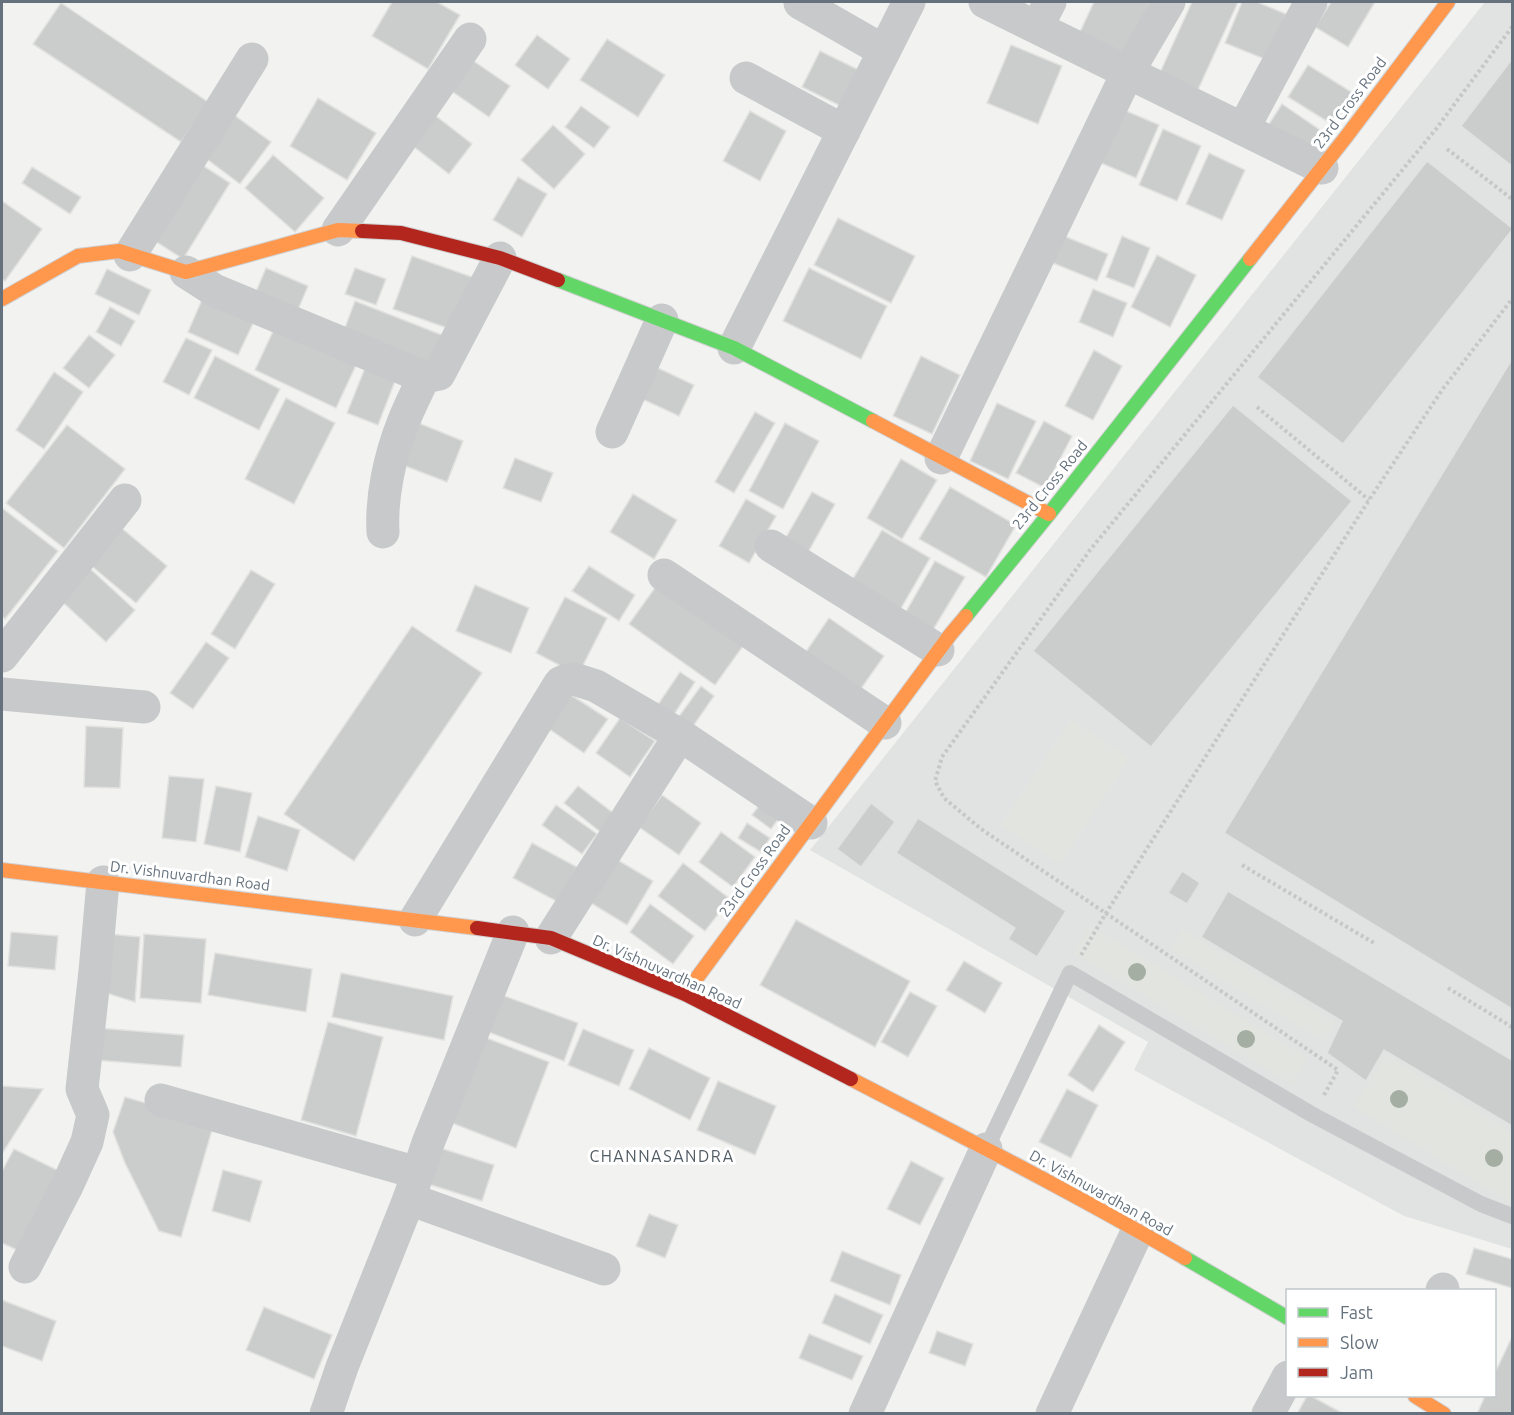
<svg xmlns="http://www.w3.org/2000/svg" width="1514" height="1415" font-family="Ubuntu,sans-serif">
<rect width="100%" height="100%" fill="#f2f2f1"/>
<polygon fill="#e1e2e2" points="1485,2 1512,2 1512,1249 1404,1216 1134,1070 1148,1042 810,850"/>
<g fill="#e2e5df">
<polygon points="1071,720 1130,758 1060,864 1001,825"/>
<polygon points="1090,926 1307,1058 1291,1084 1074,953"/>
<polygon points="1182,930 1335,1023 1324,1041 1171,948"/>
<polygon points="1386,1055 1512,1133 1512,1203 1354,1107"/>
</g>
<g fill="#cbcccc" stroke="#e1e1e0" stroke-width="1.5">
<polygon points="392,2 437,2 460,15 428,69 372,36"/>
<polygon points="1094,2 1150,2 1125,56 1079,34"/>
<polygon points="1192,2 1238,2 1196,94 1158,77"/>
<polygon points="1242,2 1257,2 1286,14 1267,60 1225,43"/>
<polygon points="1331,2 1375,2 1348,47 1315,27"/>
<polygon points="61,3 208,102 181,142 33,44"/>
<polygon points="537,35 570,59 548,89 515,65"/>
<polygon points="607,39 665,75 638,117 580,80"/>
<polygon points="1011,45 1062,66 1038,124 987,103"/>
<polygon points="820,51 865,73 847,109 802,87"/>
<polygon points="1512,59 1512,166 1461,126"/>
<polygon points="472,60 510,86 489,117 450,90"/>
<polygon points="1308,65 1353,93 1333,125 1288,97"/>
<polygon points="318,98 376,133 347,180 290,146"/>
<polygon points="1282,104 1320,130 1303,156 1265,130"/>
<polygon points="581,106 610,127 594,148 565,127"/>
<polygon points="1124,110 1159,125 1136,178 1101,163"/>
<polygon points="750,111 786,131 760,181 723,161"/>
<polygon points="230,112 271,142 240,184 199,153"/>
<polygon points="432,113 472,144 449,174 409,143"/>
<polygon points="553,125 585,154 554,189 521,160"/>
<polygon points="1163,129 1201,146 1177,201 1139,185"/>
<polygon points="1209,153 1245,170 1222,220 1186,204"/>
<polygon points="273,155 324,198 295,232 245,188"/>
<polygon points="1427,161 1512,228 1512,230 1343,444 1257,377"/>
<polygon points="202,165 230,183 183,259 155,241"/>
<polygon points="32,167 81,197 70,214 22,183"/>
<polygon points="518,177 547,194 522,237 493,220"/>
<polygon points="2,201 42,229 5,281 2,279"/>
<polygon points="838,218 915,256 891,303 814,265"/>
<polygon points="1064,236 1108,254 1097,281 1053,263"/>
<polygon points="1122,236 1150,248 1134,288 1106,277"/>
<polygon points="1157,255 1196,275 1170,327 1131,307"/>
<polygon points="412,256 472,277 453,330 393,309"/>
<polygon points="266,268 308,286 297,312 255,294"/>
<polygon points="355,268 386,279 376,305 345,294"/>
<polygon points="809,268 887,306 861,359 783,321"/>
<polygon points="107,269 151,290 139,315 95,294"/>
<polygon points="1093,289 1127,303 1113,337 1079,322"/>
<polygon points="204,295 255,319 238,355 188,332"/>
<polygon points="355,301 447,337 434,369 343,333"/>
<polygon points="110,307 135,321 121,346 96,332"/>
<polygon points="276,325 357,363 336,408 255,370"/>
<polygon points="89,335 115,355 89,388 63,368"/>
<polygon points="186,338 212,350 189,395 163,382"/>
<polygon points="1094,350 1122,366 1093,420 1065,406"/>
<polygon points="215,356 280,389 259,430 194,398"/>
<polygon points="921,356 960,375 932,434 893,416"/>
<polygon points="1512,359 1512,1009 1224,833"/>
<polygon points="365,368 395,381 378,425 347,413"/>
<polygon points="658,368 694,385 679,416 642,399"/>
<polygon points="54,372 83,392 44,449 16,430"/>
<polygon points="286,398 335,423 294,504 245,479"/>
<polygon points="997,403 1036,421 1008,479 970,461"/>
<polygon points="1233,405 1352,501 1151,747 1033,651"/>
<polygon points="755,412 775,423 734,493 715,482"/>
<polygon points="1044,421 1072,436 1045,488 1016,473"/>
<polygon points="416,422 463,441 447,482 400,464"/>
<polygon points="785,423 819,441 783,509 749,491"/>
<polygon points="67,425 125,469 64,548 6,503"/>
<polygon points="515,458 553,473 541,502 503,488"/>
<polygon points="901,459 937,480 902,539 867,518"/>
<polygon points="950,487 1016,525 986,577 919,539"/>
<polygon points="812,492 835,504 807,554 784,541"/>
<polygon points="633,494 677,520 654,559 610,532"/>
<polygon points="746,499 776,516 749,563 719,546"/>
<polygon points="2,508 58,551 5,619 2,616"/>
<polygon points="113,521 167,566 136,603 82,558"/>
<polygon points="882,530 930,558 900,610 851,582"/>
<polygon points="935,561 965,577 931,633 903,617"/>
<polygon points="85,564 135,610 106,642 56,596"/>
<polygon points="589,566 635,595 619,621 572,591"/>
<polygon points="251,570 275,584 235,649 211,634"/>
<polygon points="475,585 529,608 511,653 456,631"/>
<polygon points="657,585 743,646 715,685 629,624"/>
<polygon points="565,597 607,618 578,675 536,653"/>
<polygon points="829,618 884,656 853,700 799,662"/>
<polygon points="412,626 482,673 354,861 284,814"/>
<polygon points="206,642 229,658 193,709 170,693"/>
<polygon points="680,672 695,682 671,719 655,709"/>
<polygon points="701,686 714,696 689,732 675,722"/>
<polygon points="562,689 608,719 584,753 539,722"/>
<polygon points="620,718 655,741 630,777 596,753"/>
<polygon points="86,726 123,728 120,788 84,787"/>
<polygon points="169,776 204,779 196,842 162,838"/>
<polygon points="216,786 252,793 240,852 204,844"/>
<polygon points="578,786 617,816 603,834 564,803"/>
<polygon points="662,795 701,823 679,855 639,827"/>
<polygon points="763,800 783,813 771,829 752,815"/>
<polygon points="871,803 895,822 861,867 837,849"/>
<polygon points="556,805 597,834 582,854 542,825"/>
<polygon points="258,816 300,830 287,871 245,857"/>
<polygon points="918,818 1066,911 1037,957 1008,939 1015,928 896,853"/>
<polygon points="747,823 770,838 761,852 738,838"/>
<polygon points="721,832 755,857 733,887 699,862"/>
<polygon points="532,843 577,867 558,902 513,878"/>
<polygon points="611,856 653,881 627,925 586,900"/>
<polygon points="683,863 730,899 705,931 658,896"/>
<polygon points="1182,871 1200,883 1187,904 1168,893"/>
<polygon points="1228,891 1512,1060 1512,1126 1384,1050 1366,1081 1327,1053 1342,1021 1201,937"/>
<polygon points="650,904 694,936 673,964 630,932"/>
<polygon points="796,920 910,981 875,1047 760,985"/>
<polygon points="11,932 58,936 55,970 8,966"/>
<polygon points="109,934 140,937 135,1002 103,992"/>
<polygon points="144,934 206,939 201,1003 140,998"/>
<polygon points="215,953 312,969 306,1012 208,995"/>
<polygon points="964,961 1002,983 985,1013 946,990"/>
<polygon points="341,973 453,996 444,1040 332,1017"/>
<polygon points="910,992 937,1006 908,1057 881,1042"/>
<polygon points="499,994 578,1023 564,1061 486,1031"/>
<polygon points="328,1022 383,1037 356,1136 301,1120"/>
<polygon points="1099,1025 1125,1042 1093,1092 1068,1075"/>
<polygon points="98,1028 184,1035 181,1067 95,1060"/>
<polygon points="583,1029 634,1050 619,1086 568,1065"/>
<polygon points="484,1037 549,1062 516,1148 452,1123"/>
<polygon points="649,1048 710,1078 690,1120 629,1089"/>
<polygon points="718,1081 776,1106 755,1155 697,1130"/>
<polygon points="2,1086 43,1089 2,1154"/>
<polygon points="1067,1089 1098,1105 1071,1158 1039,1142"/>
<polygon points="125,1097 214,1123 181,1237 159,1231 125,1163 113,1132"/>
<polygon points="437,1147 494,1165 482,1201 425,1183"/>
<polygon points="14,1149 59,1171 19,1251 2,1243 2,1171"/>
<polygon points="911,1161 944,1178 920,1225 887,1209"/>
<polygon points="223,1170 262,1181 250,1222 212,1211"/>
<polygon points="649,1214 678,1225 665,1258 636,1246"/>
<polygon points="1474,1248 1512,1259 1512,1288 1466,1274"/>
<polygon points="842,1251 901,1275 890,1305 830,1281"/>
<polygon points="835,1294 883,1315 870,1344 822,1323"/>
<polygon points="2,1300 56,1321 42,1361 2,1346"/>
<polygon points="264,1307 332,1335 314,1379 246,1350"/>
<polygon points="937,1331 973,1344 965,1366 929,1353"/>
<polygon points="809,1334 863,1356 852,1380 799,1358"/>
<polygon points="1512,1337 1512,1414 1477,1414 1485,1396 1494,1396 1494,1375"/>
<polygon points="1307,1396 1311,1396 1344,1414 1297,1414"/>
</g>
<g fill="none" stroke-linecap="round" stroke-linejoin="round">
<g stroke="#d0d0d1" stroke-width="16">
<g id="fast">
<polyline points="558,280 734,348 873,421"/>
<polyline points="966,616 1049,514 1250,259"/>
<polyline points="1185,1258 1288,1318"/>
</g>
</g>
<g stroke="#d0d0d1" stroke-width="16">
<g id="slow">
<polyline points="1250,259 1346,137 1448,2"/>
<polyline points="2,299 78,256 119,251 186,272 338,230 362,231"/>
<polyline points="873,421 1049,514"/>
<polyline points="2,870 477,928"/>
<polyline points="685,994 950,635 966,616"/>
<path d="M 851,1079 C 963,1137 1076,1194 1185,1258"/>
<polyline points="1415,1396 1444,1414"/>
</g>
</g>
<g stroke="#d0d0d1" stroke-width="16">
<g id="jam">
<polyline points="362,231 401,233 500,258 558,280"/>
<polyline points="477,928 551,938 685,994 851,1079"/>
</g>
</g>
<g stroke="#c6c7c6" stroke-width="4" stroke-dasharray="3 3" stroke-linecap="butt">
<polyline points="1447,149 1512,199"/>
<polyline points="1257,407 1369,500"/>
<polyline points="1242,865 1374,943"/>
<polyline points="1081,955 1106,913 1369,500 1442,390 1512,299"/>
<polyline points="1448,988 1512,1027"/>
<polyline points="1324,1095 1338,1070 981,829 944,798 935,781 942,757 1090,550 1436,129 1512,27"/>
</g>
<polyline stroke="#c8c9ca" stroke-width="16" points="986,1149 1070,973 1313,1115 1481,1204 1512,1216"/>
<g stroke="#c8c9ca" stroke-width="33">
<polyline points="985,2 1322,168"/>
<polyline points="800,3 884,51"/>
<polyline points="1037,27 1050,2"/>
<polyline points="746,78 844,131"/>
<polyline points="1243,129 1311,2"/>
<polyline points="338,230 470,39"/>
<polyline points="130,255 252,59"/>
<polyline points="186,272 214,290 424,377"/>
<polyline points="734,348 909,2"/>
<polyline points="612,432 662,320"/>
<polyline points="941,458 1128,72 1169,2"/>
<path d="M 383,532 C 381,496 390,456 403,423 C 409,407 417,392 424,377 L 439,374 L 500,258"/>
<polyline points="771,546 938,650"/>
<polyline points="664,575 885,723"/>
<polyline points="2,656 125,500"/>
<polyline points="2,694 144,707"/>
<polyline points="415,920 560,683 567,680 574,679 596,686 680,735 811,823"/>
<polyline points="551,938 680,735"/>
<polyline points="161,1100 418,1173"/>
<polyline points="409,1199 604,1269"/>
<polyline points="25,1267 67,1186 87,1142 93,1115 82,1089 95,971 103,882"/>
<polyline points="1442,1290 1443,1289"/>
<polyline points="326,1414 342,1367 409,1199 428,1143 513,932"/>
<polyline points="865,1414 986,1149"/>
<polyline points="1052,1414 1138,1230"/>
<polyline points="1268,1414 1288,1377"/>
</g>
<use href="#fast" stroke="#63d668" stroke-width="14"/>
<use href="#slow" stroke="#ff974d" stroke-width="14"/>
<use href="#jam" stroke="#b3261e" stroke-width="14"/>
</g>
<g fill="#a5aea3">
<circle cx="1137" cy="972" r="9"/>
<circle cx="1246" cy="1039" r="9"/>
<circle cx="1399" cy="1099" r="9"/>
<circle cx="1494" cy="1158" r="9"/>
</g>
<g text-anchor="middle" stroke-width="6" stroke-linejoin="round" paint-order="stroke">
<g font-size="15" fill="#65727e" stroke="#fff">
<text transform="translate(1350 103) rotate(-53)" y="5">23rd Cross Road</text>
<text transform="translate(1050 485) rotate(-51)" y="5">23rd Cross Road</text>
<text transform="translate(755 871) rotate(-54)" y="5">23rd Cross Road</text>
<text transform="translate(190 876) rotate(7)" y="5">Dr. Vishnuvardhan Road</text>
<text transform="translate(667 972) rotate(24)" y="5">Dr. Vishnuvardhan Road</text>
<text transform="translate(1101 1193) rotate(29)" y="5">Dr. Vishnuvardhan Road</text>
</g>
<g font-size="16" letter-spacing="1.5" fill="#525c64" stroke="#fff">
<text x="662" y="1162">CHANNASANDRA</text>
</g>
</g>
<rect width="1514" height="1415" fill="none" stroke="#65727e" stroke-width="6"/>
<rect x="1286" y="1289" width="210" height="108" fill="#ffffff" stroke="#c1c7cb" stroke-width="1.5"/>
<rect x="1298" y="1308" width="30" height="9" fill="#63d668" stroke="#c1c7cb" stroke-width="1.5"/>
<text x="1340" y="1319" font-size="18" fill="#65727e">Fast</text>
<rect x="1298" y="1338" width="30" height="9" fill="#ff974d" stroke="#c1c7cb" stroke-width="1.5"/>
<text x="1340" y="1349" font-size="18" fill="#65727e">Slow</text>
<rect x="1298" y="1368" width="30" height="9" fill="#b3261e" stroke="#c1c7cb" stroke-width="1.5"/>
<text x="1340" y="1379" font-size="18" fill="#65727e">Jam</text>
</svg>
